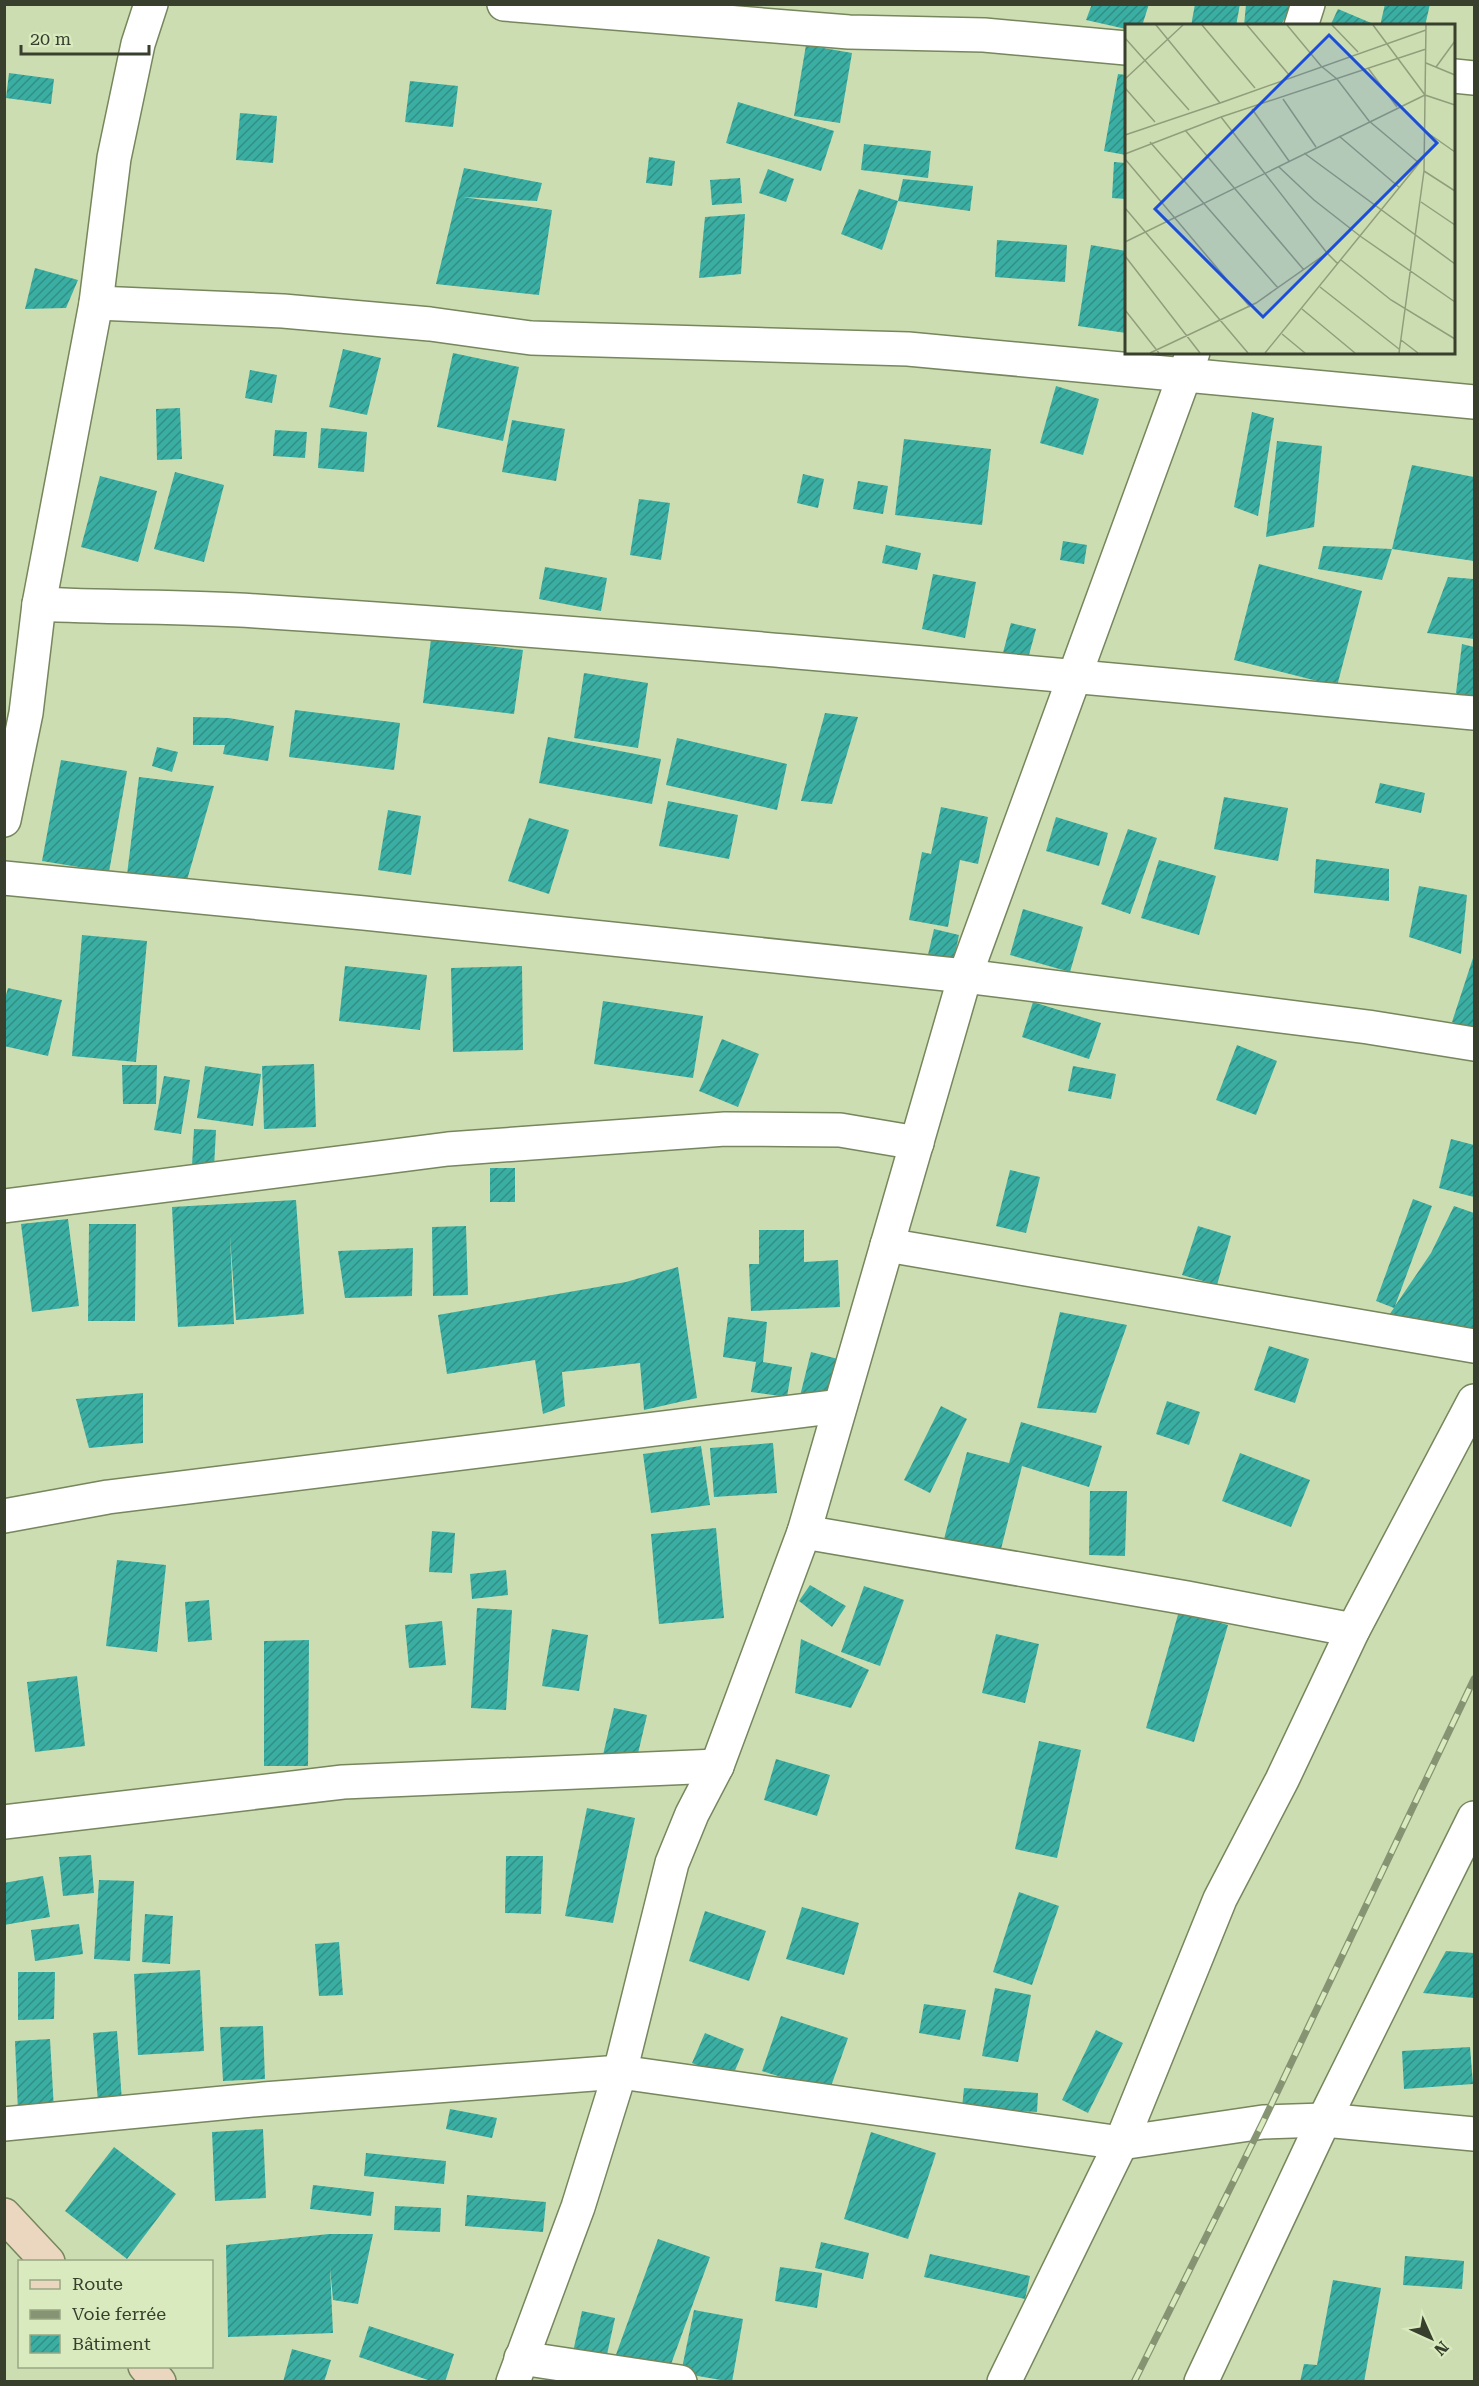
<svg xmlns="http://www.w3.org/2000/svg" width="1479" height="2386" font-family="'Roboto Serif',serif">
<defs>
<pattern id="building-hatch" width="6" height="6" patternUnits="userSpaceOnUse" patternTransform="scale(1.5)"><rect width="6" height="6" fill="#3aaea3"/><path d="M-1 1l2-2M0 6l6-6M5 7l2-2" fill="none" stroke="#328f85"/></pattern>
</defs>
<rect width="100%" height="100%" fill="#ccdeb1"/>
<g fill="url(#building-hatch)">
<polygon points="1092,4 1149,4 1142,26 1126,26 1126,29 1086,20"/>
<polygon points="1195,4 1240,4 1236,26 1191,26"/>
<polygon points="1246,4 1290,4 1293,6 1280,26 1244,26"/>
<polygon points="1385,4 1430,4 1425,26 1380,26"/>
<polygon points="1338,9 1376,25 1376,26 1330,26"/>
<polygon points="806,45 852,53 840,123 794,116"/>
<polygon points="9,73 54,79 51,104 6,98"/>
<polygon points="1118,74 1126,75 1126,155 1104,151"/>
<polygon points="410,81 458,86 453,127 405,122"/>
<polygon points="738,102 834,131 821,171 726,143"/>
<polygon points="240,113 277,116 273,163 236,160"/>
<polygon points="864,144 931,151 928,178 861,170"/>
<polygon points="649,157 675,161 672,186 646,183"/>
<polygon points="1114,162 1126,163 1126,199 1112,198"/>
<polygon points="464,168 542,183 537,201 463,197 552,210 539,295 436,284"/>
<polygon points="768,169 794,179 786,202 759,193"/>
<polygon points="740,178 742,203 712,205 710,180"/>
<polygon points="903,179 973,186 970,211 898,201"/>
<polygon points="859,189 898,201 882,250 841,234"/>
<polygon points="745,214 741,274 699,278 705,217"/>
<polygon points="997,240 1067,245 1065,282 995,277"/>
<polygon points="1091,245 1126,251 1126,333 1078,326"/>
<polygon points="35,268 78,280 66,308 25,309"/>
<polygon points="343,349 381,358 367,415 329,407"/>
<polygon points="453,353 519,367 503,441 437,427"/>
<polygon points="250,370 277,375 272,403 245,398"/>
<polygon points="1056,386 1099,399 1083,455 1040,443"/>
<polygon points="180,408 182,459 157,460 156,409"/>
<polygon points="1252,412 1274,418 1258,516 1234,507"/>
<polygon points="512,420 565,429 556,481 502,472"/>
<polygon points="321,428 367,432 364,472 318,468"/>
<polygon points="275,430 307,432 305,458 273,456"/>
<polygon points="904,439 991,449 982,525 895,515"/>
<polygon points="1277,441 1322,446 1314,527 1266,537"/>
<polygon points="1412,465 1474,477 1474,561 1392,549"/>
<polygon points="175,472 224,485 204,562 154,549"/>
<polygon points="803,474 824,479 818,508 797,503"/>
<polygon points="100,476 157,491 138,562 81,547"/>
<polygon points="858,481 888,486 883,514 853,509"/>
<polygon points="639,499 670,503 661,560 630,555"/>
<polygon points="1063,541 1087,545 1084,564 1060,560"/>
<polygon points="886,545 921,553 917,570 882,563"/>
<polygon points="1323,546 1392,549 1382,580 1318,569"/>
<polygon points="1259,564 1362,591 1337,686 1234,660"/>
<polygon points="545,567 607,578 601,611 539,599"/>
<polygon points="933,574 976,582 965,638 922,629"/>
<polygon points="1448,577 1474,579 1474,639 1427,633"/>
<polygon points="1011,623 1036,629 1026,666 1001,660"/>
<polygon points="431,639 523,650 514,714 423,703"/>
<polygon points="1462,644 1474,647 1474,706 1456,693"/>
<polygon points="584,673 648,683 638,748 574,738"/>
<polygon points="295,710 400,723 394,770 289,757"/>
<polygon points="825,713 858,717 832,804 801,801"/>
<polygon points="193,717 229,718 274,726 268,761 223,754 225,745 193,745"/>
<polygon points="548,737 661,759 652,804 539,783"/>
<polygon points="677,738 787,764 777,810 666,785"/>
<polygon points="157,747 178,752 172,772 152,766"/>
<polygon points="61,760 127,771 109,872 42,861"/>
<polygon points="139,777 214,786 183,894 126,883"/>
<polygon points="1380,783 1425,793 1421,813 1375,803"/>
<polygon points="1224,797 1288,808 1278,861 1214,849"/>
<polygon points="668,801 738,815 729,859 659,846"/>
<polygon points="941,807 988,817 978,864 960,860 948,927 909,920 922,852 931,854"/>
<polygon points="388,810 421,816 411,875 378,870"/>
<polygon points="1056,817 1108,833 1099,866 1046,851"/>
<polygon points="529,818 569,830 549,894 508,881"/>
<polygon points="1128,829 1157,838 1130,914 1101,904"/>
<polygon points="1316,859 1389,869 1389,901 1314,893"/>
<polygon points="1159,860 1216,876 1199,935 1141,918"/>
<polygon points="1419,886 1467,895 1461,954 1409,937"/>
<polygon points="1023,909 1083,927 1070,972 1010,955"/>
<polygon points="934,929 959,935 953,964 927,959"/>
<polygon points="82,935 147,941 136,1062 72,1056"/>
<polygon points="1474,955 1474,1030 1452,1022"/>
<polygon points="345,966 427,975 420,1030 339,1021"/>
<polygon points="522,966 523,1050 453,1052 451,968"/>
<polygon points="8,988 62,1000 48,1056 4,1046 4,1002"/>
<polygon points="603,1001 703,1016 693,1078 594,1064"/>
<polygon points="1033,1002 1101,1023 1089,1059 1022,1037"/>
<polygon points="722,1039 759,1054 738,1107 699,1091"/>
<polygon points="1237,1045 1277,1061 1256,1115 1216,1100"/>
<polygon points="314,1064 316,1127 264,1129 262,1066"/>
<polygon points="122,1065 157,1065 156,1104 123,1104"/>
<polygon points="205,1066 261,1074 253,1126 197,1118"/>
<polygon points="1073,1066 1116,1074 1111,1099 1068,1091"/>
<polygon points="164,1076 190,1080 181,1134 154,1130"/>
<polygon points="194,1129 216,1130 214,1168 192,1166"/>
<polygon points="1451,1139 1474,1145 1474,1197 1439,1188"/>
<rect x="490" y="1168" width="25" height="34"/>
<polygon points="1010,1170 1040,1177 1026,1233 996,1226"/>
<polygon points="1413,1199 1432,1206 1395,1306 1431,1253 1454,1206 1474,1213 1474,1332 1389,1315 1394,1308 1376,1301"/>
<polygon points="296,1200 304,1314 236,1320 230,1236 234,1324 178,1327 172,1207"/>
<polygon points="68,1219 79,1306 32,1312 21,1224"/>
<polygon points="89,1224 136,1224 135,1321 88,1321"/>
<polygon points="466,1226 468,1295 433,1296 432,1227"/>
<polygon points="1198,1226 1231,1236 1217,1285 1182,1275"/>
<polygon points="759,1230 804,1230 804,1262 838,1260 840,1307 751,1311 749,1264 759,1264"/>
<polygon points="413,1248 412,1296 345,1298 338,1251"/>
<polygon points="678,1267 697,1398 644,1410 640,1363 562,1372 565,1406 543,1414 535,1360 447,1374 438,1315 626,1282"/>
<polygon points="1060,1312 1127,1325 1096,1413 1037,1408"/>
<polygon points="728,1317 767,1322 763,1362 792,1367 787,1397 751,1392 756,1362 723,1357"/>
<polygon points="1269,1346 1309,1359 1295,1403 1254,1390"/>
<polygon points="811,1352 838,1359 826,1406 799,1400"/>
<polygon points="143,1393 143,1443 89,1448 76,1399"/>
<polygon points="1167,1401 1200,1412 1189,1445 1156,1434"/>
<polygon points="941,1406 967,1419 930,1493 904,1480"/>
<polygon points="1021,1422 1102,1446 1089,1487 1022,1466 1000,1553 944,1539 967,1452 1009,1463"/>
<polygon points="773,1443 777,1493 714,1497 710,1448"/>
<polygon points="701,1446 710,1505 651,1513 643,1454"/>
<polygon points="1240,1453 1310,1480 1291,1527 1222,1501"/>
<polygon points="1090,1491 1127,1491 1125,1556 1089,1555"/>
<polygon points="716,1528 724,1618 659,1624 651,1534"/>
<polygon points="432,1531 455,1533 452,1573 429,1572"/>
<polygon points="117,1560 166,1565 157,1652 106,1646"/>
<polygon points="506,1570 508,1595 472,1599 470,1574"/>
<polygon points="810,1585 846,1606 832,1627 799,1601"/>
<polygon points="864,1586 904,1600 880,1666 841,1652"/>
<polygon points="209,1600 212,1640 188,1642 185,1602"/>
<polygon points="477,1608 512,1610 506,1710 471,1708"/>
<polygon points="1179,1611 1228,1625 1194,1742 1146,1728"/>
<polygon points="442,1621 446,1665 409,1668 405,1625"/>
<polygon points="552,1629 588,1635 579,1691 542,1686"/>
<polygon points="996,1634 1039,1644 1025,1703 982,1693"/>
<polygon points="801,1639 869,1670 851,1708 795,1693"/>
<polygon points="309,1640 308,1766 264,1766 264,1641"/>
<polygon points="77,1676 85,1746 35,1752 27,1682"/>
<polygon points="614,1708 647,1715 636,1762 603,1755"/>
<polygon points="1039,1741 1081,1750 1057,1858 1015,1849"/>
<polygon points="776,1759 830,1775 817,1816 764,1800"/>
<polygon points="587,1808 635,1818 613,1923 565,1916"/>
<polygon points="91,1855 94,1893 63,1896 59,1857"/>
<polygon points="506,1856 543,1856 541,1914 505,1913"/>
<polygon points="43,1876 50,1917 4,1925 4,1883"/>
<polygon points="99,1880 134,1881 130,1961 94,1959"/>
<polygon points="1019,1892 1059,1906 1032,1985 993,1972"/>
<polygon points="802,1907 859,1923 844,1975 786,1959"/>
<polygon points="705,1911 766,1931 749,1981 689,1961"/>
<polygon points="145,1914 173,1916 170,1964 142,1962"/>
<polygon points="79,1924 83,1954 35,1961 31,1930"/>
<polygon points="339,1942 343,1995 319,1996 315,1944"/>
<polygon points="1446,1951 1474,1953 1474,1998 1423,1993"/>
<polygon points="200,1970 204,2051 138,2055 134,1974"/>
<polygon points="18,1972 55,1972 54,2019 18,2020"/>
<polygon points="995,1988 1031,1995 1018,2062 982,2056"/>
<polygon points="924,2004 966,2010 960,2040 919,2033"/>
<polygon points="781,2016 848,2038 829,2092 762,2071"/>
<polygon points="263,2026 265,2079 223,2081 220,2027"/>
<polygon points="1096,2030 1123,2043 1088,2113 1062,2100"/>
<polygon points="117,2031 122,2102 98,2103 93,2033"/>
<polygon points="705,2033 744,2049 731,2080 692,2063"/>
<polygon points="50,2039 54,2110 18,2112 15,2041"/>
<polygon points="1470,2047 1473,2084 1404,2089 1402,2051"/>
<polygon points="964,2088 1038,2093 1037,2112 962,2108"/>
<polygon points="450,2109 497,2118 492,2138 446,2129"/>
<polygon points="263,2129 266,2198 215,2201 212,2132"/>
<polygon points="871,2132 936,2153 908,2239 844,2219"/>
<polygon points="114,2147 176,2194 127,2259 65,2211"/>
<polygon points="366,2153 446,2161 444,2184 364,2176"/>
<polygon points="313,2185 374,2192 371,2216 310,2209"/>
<polygon points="467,2195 546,2202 543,2232 465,2226"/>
<polygon points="395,2206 441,2208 440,2232 394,2230"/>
<polygon points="329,2234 373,2234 358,2304 333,2300 330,2267 333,2333 228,2337 226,2245"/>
<polygon points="658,2239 710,2257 666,2378 614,2360"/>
<polygon points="821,2242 869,2253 863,2279 815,2268"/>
<polygon points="930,2254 1030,2276 1025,2299 924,2277"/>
<polygon points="1405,2256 1464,2261 1462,2289 1403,2285"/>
<polygon points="780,2267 822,2273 817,2308 775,2301"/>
<polygon points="1333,2280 1381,2288 1364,2382 1300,2382 1304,2364 1317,2365"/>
<polygon points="694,2310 743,2319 732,2382 681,2373"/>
<polygon points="582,2311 615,2318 606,2359 573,2352"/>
<polygon points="369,2326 454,2354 445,2382 434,2382 359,2357"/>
<polygon points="292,2349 331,2360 324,2382 283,2382"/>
</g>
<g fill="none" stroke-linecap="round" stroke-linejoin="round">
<g stroke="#76865d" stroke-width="36">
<g id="street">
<polyline points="504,4 849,32 984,35 1126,48"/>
<polyline points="1301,26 1308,4"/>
<polyline points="1454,76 1474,78"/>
<polyline points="96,303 283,311 430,324 531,338 908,349 1474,402"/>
<path d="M 39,604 C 112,608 184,606 256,611 C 663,637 1069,676 1474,713"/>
<polyline points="4,820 26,713 39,604 96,303 114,158 138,44 151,4"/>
<polyline points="4,878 364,913 965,976 1368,1027 1474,1044"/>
<polyline points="4,1206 448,1149 725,1129 840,1130 917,1143"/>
<polyline points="887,1245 1474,1346"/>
<polyline points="4,1516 108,1497 840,1406"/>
<polyline points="804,1532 1187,1598 1353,1630"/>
<polyline points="4,1822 343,1782 717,1766"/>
<polyline points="4,2124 264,2099 620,2072 1121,2143 1263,2122 1324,2120 1474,2134"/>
<polyline points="521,2358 680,2382"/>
<polyline points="513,2382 578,2207 620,2072 672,1863 692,1814 717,1766 804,1532 965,976 1193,352"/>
<polyline points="1004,2382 1121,2143 1220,1899 1282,1780 1353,1630 1474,1401"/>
<polyline points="1201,2382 1324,2120 1474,1818"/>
</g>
</g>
<g stroke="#76865d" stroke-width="36">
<g id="secondary">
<polyline points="4,2215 48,2262"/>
<polyline points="145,2366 159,2382"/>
</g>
</g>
<use href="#street" stroke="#fff" stroke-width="33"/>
<use href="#secondary" stroke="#ebd7c0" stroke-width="33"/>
<g stroke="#879473" stroke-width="7">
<polyline id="rail" points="1134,2382 1263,2122 1474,1679"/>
</g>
<use href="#rail" stroke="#d9ebbe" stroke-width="4.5" stroke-dasharray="14" stroke-linecap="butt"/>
</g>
<g transform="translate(1125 24)">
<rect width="330" height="330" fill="#ccdeb1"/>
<path fill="none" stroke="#919e7c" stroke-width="1.5" d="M 31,1 L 95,79 L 301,6M 77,1 L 130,64M 122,1 L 165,52M 162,1 L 196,42 L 212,55 L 244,97 L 294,139M 207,1 L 233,28M 248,1 L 300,71 L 330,81M 0,14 L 64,86M 301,39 L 330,51M 311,43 L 330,17M 243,44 L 272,83M 0,55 L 58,1M 0,64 L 30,98M 158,75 L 191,123M 127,85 L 164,137M 96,93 L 202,229M 60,106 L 179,246M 300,107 L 330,128M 0,111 L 95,79M 214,112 L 275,164M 25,118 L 153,264M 179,129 L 330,240M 0,130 L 96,93 L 301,25M 0,135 L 125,283M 154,143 L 189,176 L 235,212 L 330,278M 299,147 L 330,167M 296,178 L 330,201M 0,184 L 123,329M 0,218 L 300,71M 0,232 L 75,329M 216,236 L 266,276 L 330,315M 195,263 L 274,325M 177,285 L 230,329M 0,286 L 34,329M 157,310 L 180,329M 276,316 L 293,329M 25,329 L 131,279 L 202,229 L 213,240M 140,329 L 299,133M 274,329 L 299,147 L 301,1"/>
<path fill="#1d4ed8" fill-opacity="0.15" stroke="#1d4ed8" stroke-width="3" d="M 204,11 L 312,119 L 138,293 L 30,185 Z"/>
<rect width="330" height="330" fill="none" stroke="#383f2d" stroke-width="3"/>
</g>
<rect width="1479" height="2386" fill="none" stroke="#383f2d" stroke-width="12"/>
<rect x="18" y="2260" width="195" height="108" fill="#d9ebbe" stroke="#99a684" stroke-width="1.5"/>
<rect x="30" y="2280" width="30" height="9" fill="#ebd7c0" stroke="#99a684" stroke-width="1.5"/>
<text x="72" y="2290" font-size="18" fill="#383f2d">Route</text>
<rect x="30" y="2310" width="30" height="9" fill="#879473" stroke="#99a684" stroke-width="1.5"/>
<text x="72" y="2320" font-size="18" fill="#383f2d">Voie ferrée</text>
<rect x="30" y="2335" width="30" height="18" fill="url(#building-hatch)" stroke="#99a684" stroke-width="1.5"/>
<text x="72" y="2350" font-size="18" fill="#383f2d">Bâtiment</text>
<g transform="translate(1431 2338) rotate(135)" stroke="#d9ebbe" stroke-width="4.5" paint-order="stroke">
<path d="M0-4.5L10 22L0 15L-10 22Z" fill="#383f2d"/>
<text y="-9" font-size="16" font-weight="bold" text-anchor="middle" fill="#383f2d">N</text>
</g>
<path d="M21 45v9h128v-9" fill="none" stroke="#383f2d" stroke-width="3"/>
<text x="30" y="45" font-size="18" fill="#383f2d" stroke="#d9ebbe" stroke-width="4.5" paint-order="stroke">20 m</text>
</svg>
